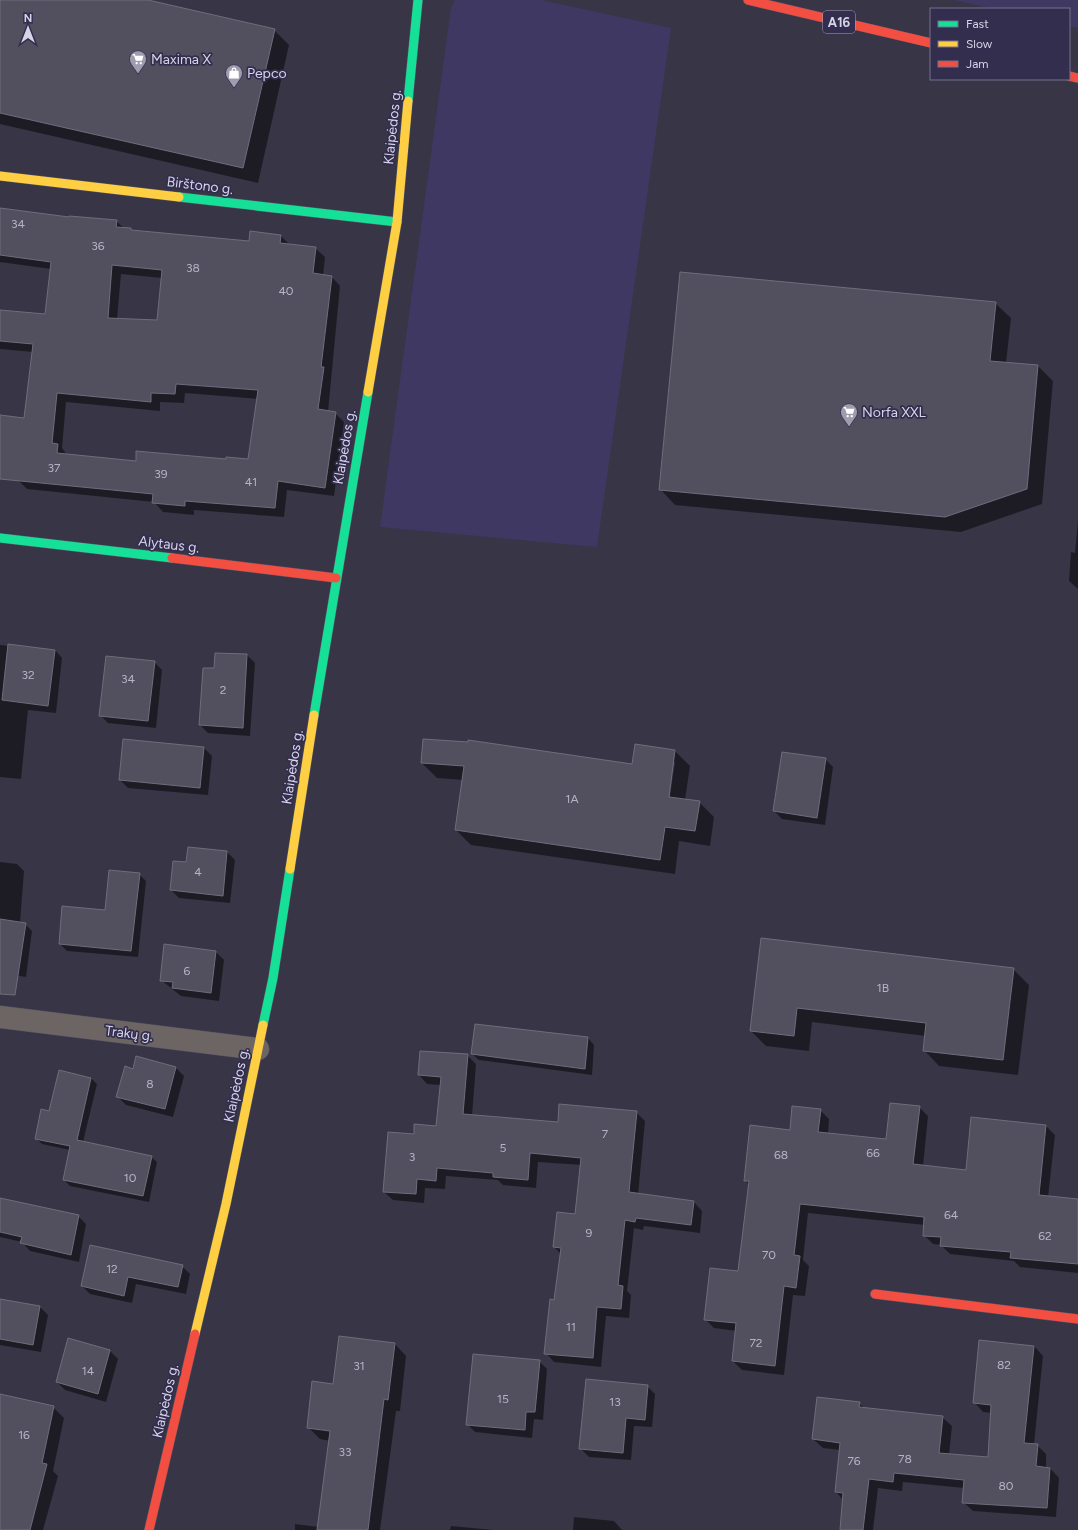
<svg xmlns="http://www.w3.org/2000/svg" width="1078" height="1530" font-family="Figtree,sans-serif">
<rect width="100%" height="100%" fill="#383547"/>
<g fill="#3f3862">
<polygon points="455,0 541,0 671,28 597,547 380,527 451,8"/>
<polygon points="954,0 1078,0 1078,28 1069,26 1069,9 994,9"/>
</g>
<g fill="#0007" fill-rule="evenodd">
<polygon points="0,0 143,0 274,30 289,45 258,183 0,124"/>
<path d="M 0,209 L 70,218 L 116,221 L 124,228 L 132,231 L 250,243 L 281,236 L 290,245 L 315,248 L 325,257 L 323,276 L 331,276 L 340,286 L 328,412 L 335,413 L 344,422 L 334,496 L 287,490 L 284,517 L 194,510 L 194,515 L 163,512 L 154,502 L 27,489 L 18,480 L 33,352 L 0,349 L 0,311 L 46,315 L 51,269 L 0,262 ZM 121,274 L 162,278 L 158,321 L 117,319 ZM 185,393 L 258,399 L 249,460 L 136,462 L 67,455 L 62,448 L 66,402 L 160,411 L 160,402 L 184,403 Z"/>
<polygon points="995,303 1011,318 1006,363 1038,366 1053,381 1042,504 961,532 675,505 660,489"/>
<polygon points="1078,520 1078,589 1069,581 1071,552 1075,553"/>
<polygon points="0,645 55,650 62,658 56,713 28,710 21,779 0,777"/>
<polygon points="216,654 247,655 255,663 250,736 208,733 200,725 215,669"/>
<polygon points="154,662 162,670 156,728 108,723 100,715"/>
<path d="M 636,745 L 675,751 L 690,766 L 685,800 L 699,802 L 714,817 L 710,846 L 679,841 L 675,874 L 471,845 L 456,830 L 463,780 L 437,778 L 422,763 L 633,765 ZM 673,762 L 675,762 L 669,802 L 667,802 Z"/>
<polygon points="204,748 212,756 208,795 128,788 120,780"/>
<polygon points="825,759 833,767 825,825 782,819 774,811"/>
<polygon points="227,852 235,860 230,903 179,898 171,890 187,863"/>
<polygon points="0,862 17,864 24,871 20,923 25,924 32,931 26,977 0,973"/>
<polygon points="139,874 146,881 138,957 67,951 60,944 106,911"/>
<polygon points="762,939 1013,969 1029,985 1018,1075 939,1066 924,1050 926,1036 812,1022 809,1051 766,1046 751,1031"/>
<polygon points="216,952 224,960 219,1001 181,996 161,980"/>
<polygon points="476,1025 588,1038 594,1045 592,1075 479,1060 472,1054"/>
<polygon points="421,1052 467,1055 476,1064 472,1116 559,1123 636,1112 645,1121 638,1195 694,1202 702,1211 700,1233 644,1226 643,1230 634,1228 627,1291 631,1295 629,1318 606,1316 601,1367 554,1362 546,1353 555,1301 561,1254 554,1247 575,1216 582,1165 538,1162 536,1188 503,1185 498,1180 446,1176 445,1189 425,1188 424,1203 393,1200 384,1192 415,1135 437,1127 441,1085 427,1084 419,1075"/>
<polygon points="176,1068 184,1076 173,1117 126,1105 118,1097 134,1070"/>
<polygon points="91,1078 97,1084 83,1142 151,1157 157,1162 149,1202 70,1186 64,1180 70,1150 42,1144 36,1138 50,1112"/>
<polygon points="919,1107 928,1116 923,1166 967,1171 1046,1126 1055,1135 1048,1197 1078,1200 1078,1273 1020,1267 1014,1261 950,1254 941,1245 933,1244 924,1235 925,1225 808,1213 803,1260 809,1266 805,1296 793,1295 784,1375 742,1370 733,1361 737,1331 714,1328 705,1319 739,1272 749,1185 745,1180 791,1131 820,1110 829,1119 828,1134 887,1140"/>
<polygon points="0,1199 78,1216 86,1224 79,1262 30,1251 22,1242 0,1237"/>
<polygon points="182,1266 190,1274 186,1294 136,1284 132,1303 90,1294 82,1286"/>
<polygon points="0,1300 40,1307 48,1315 41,1352 0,1345"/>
<polygon points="69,1339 110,1351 118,1359 106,1402 65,1390 57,1382"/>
<polygon points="395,1344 406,1356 400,1411 396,1411 380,1530 295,1530 295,1524 319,1527 330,1441 320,1439 308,1427 334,1385"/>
<polygon points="1034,1346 1043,1356 1034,1444 1037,1445 1046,1454 1046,1468 1050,1468 1059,1478 1056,1517 973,1511 963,1502 964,1488 903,1482 902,1491 878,1488 873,1530 841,1530 843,1500 836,1492 840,1450 823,1448 813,1439 859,1403 864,1408 942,1417 952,1426 949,1455 989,1458 992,1413 983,1412 974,1402"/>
<polygon points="539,1361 547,1369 543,1420 534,1419 532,1438 475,1432 467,1424"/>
<polygon points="647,1386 655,1394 652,1427 634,1426 631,1460 589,1457 581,1449"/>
<polygon points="53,1407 64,1418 53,1471 58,1476 43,1530 0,1530 0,1408"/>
<polygon points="574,1517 614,1521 622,1530 573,1530"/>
<polygon points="451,1526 494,1530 450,1530"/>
</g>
<g fill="#52505f" stroke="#6f6d7c" fill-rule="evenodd">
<polygon points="0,0 148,0 275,29 243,168 0,113"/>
<path d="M 0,208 L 69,217 L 69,216 L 117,220 L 116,227 L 131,228 L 131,230 L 249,241 L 250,231 L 281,235 L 280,243 L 316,247 L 313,273 L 332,276 L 321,367 L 324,367 L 318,409 L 336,412 L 325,488 L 278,481 L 275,508 L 185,501 L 185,506 L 152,503 L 153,494 L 0,479 L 0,415 L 24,418 L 33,344 L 0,341 L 0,310 L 45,314 L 51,262 L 0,255 ZM 112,265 L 162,270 L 157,320 L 108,318 ZM 176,384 L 258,390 L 248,459 L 226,457 L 226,459 L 136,451 L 136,461 L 57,453 L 58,444 L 52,443 L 57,393 L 151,402 L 151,393 L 175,394 Z"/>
<polygon points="680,272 996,302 990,361 1038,365 1027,489 945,517 659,490"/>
<polygon points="8,644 55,650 48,706 2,700"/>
<polygon points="215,653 247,654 243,728 199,725 203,668 214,668"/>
<polygon points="106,656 155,661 148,721 99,716"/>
<polygon points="123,739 204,747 200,788 119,780"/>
<polygon points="423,739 468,742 468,740 632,764 635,744 675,750 669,797 700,801 695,831 665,827 660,860 455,830 464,766 421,763"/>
<polygon points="782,752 826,758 817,818 773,811"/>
<polygon points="188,847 227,851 223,896 170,890 173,861 186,862"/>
<polygon points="109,870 140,873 131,951 59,944 62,906 105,910"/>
<polygon points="0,919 26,923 15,995 0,994"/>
<polygon points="761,938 1014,968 1003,1060 923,1051 926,1023 797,1008 794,1036 750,1031"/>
<polygon points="164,944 216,951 211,993 172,988 173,982 160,981"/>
<polygon points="475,1024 588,1037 585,1069 471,1054"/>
<polygon points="420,1051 468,1054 463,1114 558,1122 559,1104 637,1111 629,1192 694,1201 691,1225 636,1218 635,1222 625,1220 618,1285 623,1286 621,1309 597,1307 593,1358 544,1354 550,1299 554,1300 561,1248 553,1247 557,1212 575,1214 581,1158 530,1153 528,1180 493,1177 493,1173 437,1168 436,1181 417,1179 416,1194 383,1192 388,1132 414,1134 414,1124 436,1126 441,1077 418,1075"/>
<polygon points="136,1056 176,1067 165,1109 116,1097 125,1066 133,1069"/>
<polygon points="59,1070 91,1078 77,1140 152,1156 143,1196 63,1180 70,1146 35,1139 41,1109 49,1111"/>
<polygon points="890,1103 920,1106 913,1164 966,1170 971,1117 1046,1125 1039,1195 1078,1199 1078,1264 1010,1258 1011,1252 940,1246 941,1237 923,1236 924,1217 800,1204 794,1255 800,1256 796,1288 784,1286 775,1366 732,1361 736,1323 704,1320 710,1268 738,1271 749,1181 744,1181 750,1125 790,1130 792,1106 821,1109 818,1132 886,1139"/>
<polygon points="0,1198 79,1215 71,1255 20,1243 22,1237 0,1232"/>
<polygon points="90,1245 183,1265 178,1287 128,1277 124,1296 81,1286"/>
<polygon points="0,1299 40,1306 33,1345 0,1339"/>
<polygon points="339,1336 395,1343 388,1400 384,1399 368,1530 317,1530 330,1431 307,1428 312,1381 333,1384"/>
<polygon points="68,1338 110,1350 98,1394 56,1382"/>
<polygon points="979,1340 1034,1346 1024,1443 1038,1444 1036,1466 1050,1468 1047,1508 962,1503 964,1480 894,1473 893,1482 869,1479 863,1530 840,1530 843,1493 835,1492 840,1443 812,1439 817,1397 860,1402 859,1407 943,1416 939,1453 988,1457 991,1405 973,1403"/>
<polygon points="473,1354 540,1360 535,1412 526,1412 525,1430 466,1425"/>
<polygon points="586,1379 648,1385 645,1420 626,1418 623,1453 579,1449"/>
<polygon points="0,1394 54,1406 42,1463 47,1464 30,1530 0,1530"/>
</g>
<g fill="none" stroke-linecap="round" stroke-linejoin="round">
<g stroke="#555363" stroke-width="23">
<polyline id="street" points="0,1017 258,1049"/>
</g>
<g stroke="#555363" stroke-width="10">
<g id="fast">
<polyline points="408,101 418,0"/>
<polyline points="179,197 397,222"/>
<polyline points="0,538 172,558"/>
<polyline points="314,715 368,392"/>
<polyline points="263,1025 273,978 290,869"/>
</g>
</g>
<g stroke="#555363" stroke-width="10">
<g id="slow">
<polyline points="0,176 179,197"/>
<polyline points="368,392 397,222 408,101"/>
<polyline points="290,869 314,715"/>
<polyline points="195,1334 226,1204 263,1025"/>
</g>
</g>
<g stroke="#555363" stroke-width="10">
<g id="jam">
<polyline points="748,0 931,43"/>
<polyline points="1069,76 1078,78"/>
<polyline points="172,558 336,578"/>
<polyline points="875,1294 1078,1319"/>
<polyline points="149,1530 195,1334"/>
</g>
</g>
<use href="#street" stroke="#6c6564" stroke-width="22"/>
<use href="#fast" stroke="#16e098" stroke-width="9"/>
<use href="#slow" stroke="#ffcf43" stroke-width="9"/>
<use href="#jam" stroke="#f24e42" stroke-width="9"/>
</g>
<defs>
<g id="supermarket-pin" transform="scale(0.9)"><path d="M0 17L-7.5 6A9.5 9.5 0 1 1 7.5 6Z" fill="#9f9cb0" stroke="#332e4e"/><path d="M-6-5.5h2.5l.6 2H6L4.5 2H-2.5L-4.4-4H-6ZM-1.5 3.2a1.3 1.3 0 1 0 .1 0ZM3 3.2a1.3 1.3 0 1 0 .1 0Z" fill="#fff"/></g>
<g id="shop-pin" transform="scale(0.9)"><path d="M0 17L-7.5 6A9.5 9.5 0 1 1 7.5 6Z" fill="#9f9cb0" stroke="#332e4e"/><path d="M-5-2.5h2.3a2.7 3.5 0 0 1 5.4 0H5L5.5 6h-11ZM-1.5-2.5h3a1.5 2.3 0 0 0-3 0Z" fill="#fff"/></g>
</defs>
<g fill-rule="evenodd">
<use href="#supermarket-pin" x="138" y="59"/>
<use href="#shop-pin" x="234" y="73"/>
<use href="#supermarket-pin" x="849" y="412"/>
</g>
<g text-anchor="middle" stroke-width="3.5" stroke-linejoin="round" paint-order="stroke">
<g font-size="12" fill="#b5b3c6">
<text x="18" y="228">34</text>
<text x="98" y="250">36</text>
<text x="193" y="272">38</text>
<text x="286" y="295">40</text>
<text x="54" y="472">37</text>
<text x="161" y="478">39</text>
<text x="251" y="486">41</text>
<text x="28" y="679">32</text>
<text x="128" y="683">34</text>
<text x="223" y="694">2</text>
<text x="572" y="803">1A</text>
<text x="198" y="876">4</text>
<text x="187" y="975">6</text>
<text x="883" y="992">1B</text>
<text x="150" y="1088">8</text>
<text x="605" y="1138">7</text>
<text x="503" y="1152">5</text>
<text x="873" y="1157">66</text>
<text x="781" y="1159">68</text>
<text x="412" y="1161">3</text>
<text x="130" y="1182">10</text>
<text x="951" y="1219">64</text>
<text x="589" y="1237">9</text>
<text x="1045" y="1240">62</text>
<text x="769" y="1259">70</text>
<text x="112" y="1273">12</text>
<text x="571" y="1331">11</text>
<text x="756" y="1347">72</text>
<text x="1004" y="1369">82</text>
<text x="359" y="1370">31</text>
<text x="88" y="1375">14</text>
<text x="503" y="1403">15</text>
<text x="615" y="1406">13</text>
<text x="24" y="1439">16</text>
<text x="345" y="1456">33</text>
<text x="905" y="1463">78</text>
<text x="854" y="1465">76</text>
<text x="1006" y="1490">80</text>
</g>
<rect fill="#332e4e" stroke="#a5a2ba" stroke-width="1" x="823" y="11" width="32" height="22" rx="3"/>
<g font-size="13" font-weight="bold" fill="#d6d4e9">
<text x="839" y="27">A16</text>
</g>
<g font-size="14" fill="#d6d4e9" stroke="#332e4e" text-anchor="start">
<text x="151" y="64">Maxima X</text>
<text x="247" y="78">Pepco</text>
<text x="862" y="417">Norfa XXL</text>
</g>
<g font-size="14" fill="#d6d4e9" stroke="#332e4e">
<text transform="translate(392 127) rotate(-84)" y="5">Klaipėdos g.</text>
<text transform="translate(200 185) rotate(7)" y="5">Birštono g.</text>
<text transform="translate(344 447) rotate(-80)" y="5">Klaipėdos g.</text>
<text transform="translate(169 544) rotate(7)" y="5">Alytaus g.</text>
<text transform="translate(292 767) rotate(-81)" y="5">Klaipėdos g.</text>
<text transform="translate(129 1033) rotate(7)" y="5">Trakų g.</text>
<text transform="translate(236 1085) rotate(-78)" y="5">Klaipėdos g.</text>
<text transform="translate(165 1401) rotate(-77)" y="5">Klaipėdos g.</text>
</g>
</g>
<rect x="930" y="8" width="140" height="72" fill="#332e4e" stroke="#74708c"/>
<rect x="938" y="21" width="20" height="6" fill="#16e098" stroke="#74708c"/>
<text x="966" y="28" font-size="12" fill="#d6d4e9">Fast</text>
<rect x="938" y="41" width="20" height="6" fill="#ffcf43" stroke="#74708c"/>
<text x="966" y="48" font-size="12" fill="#d6d4e9">Slow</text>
<rect x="938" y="61" width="20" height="6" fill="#f24e42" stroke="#74708c"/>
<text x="966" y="68" font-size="12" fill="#d6d4e9">Jam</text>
<g transform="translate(28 28)" stroke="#332e4e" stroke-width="3" paint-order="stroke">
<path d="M0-3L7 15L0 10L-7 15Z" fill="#d6d4e9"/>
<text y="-6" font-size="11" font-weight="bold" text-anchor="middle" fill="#d6d4e9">N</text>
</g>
</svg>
